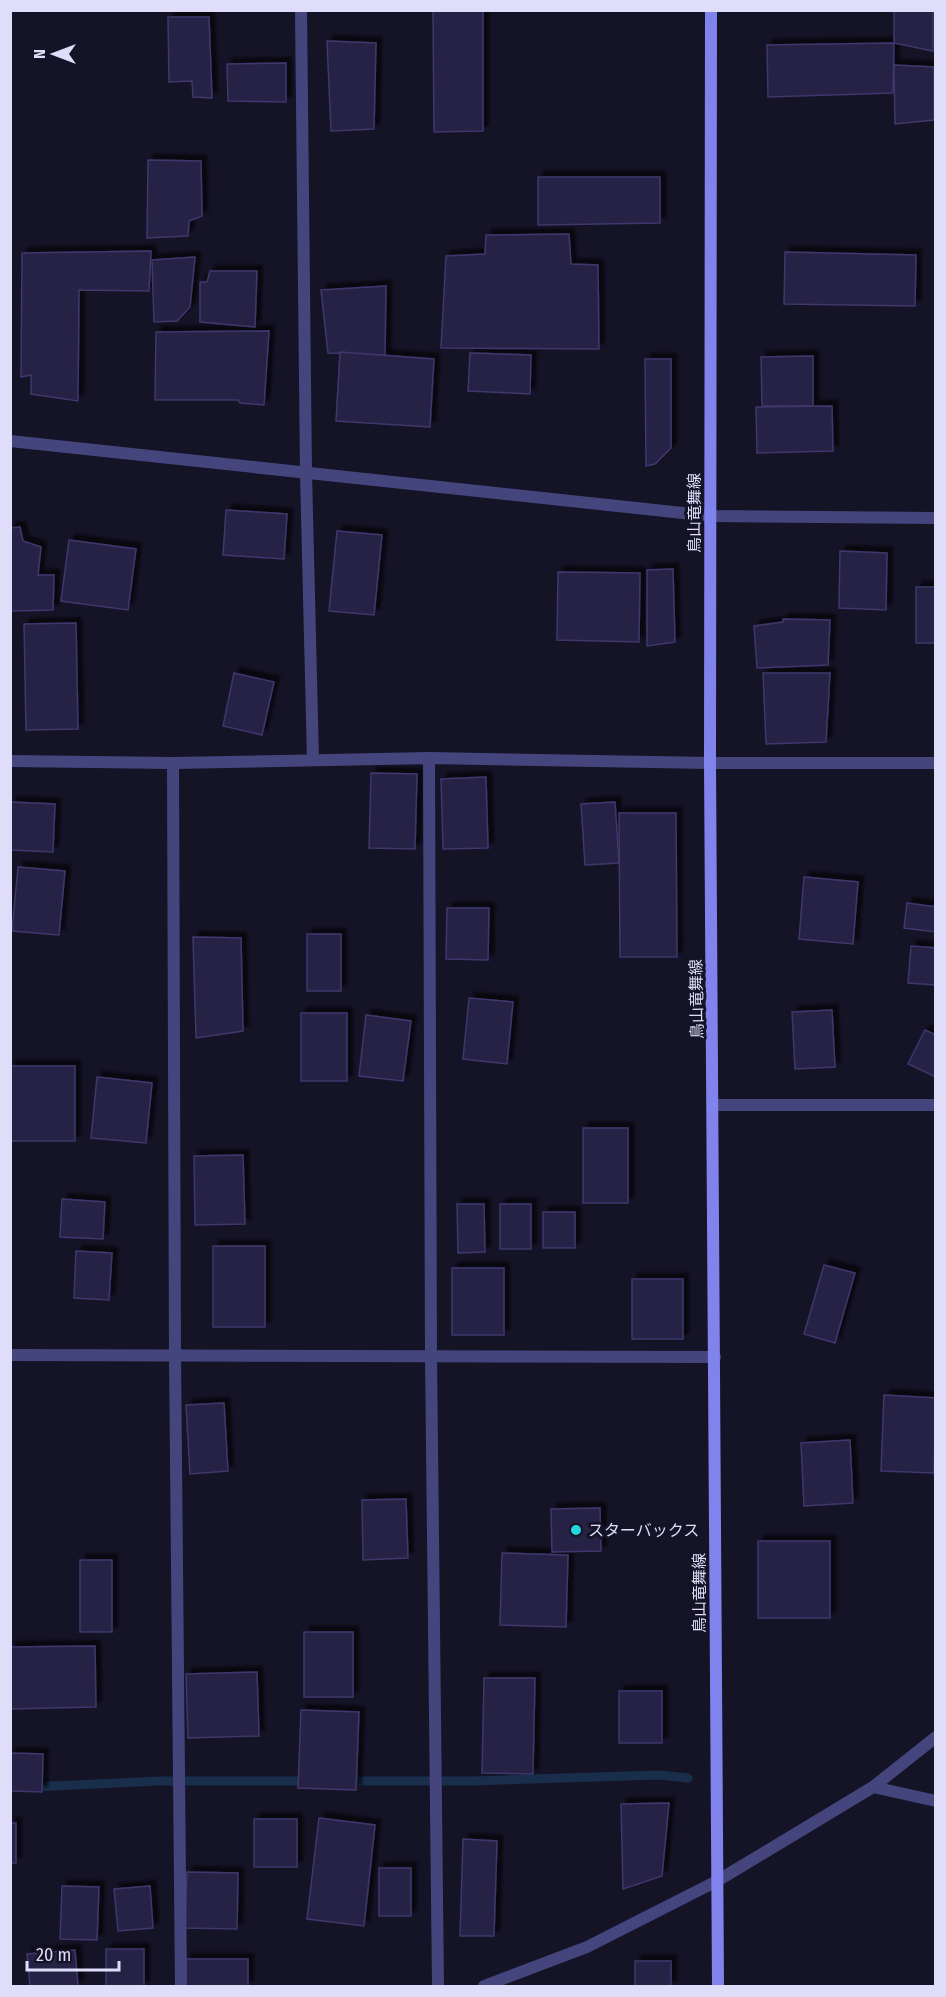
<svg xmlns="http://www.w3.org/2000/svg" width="946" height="1997" font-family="'Fira Sans Condensed','Noto Sans JP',sans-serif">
<defs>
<filter id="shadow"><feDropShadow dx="5.5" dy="-5.5" stdDeviation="1.5" flood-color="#0009"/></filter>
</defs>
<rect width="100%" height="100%" fill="#151326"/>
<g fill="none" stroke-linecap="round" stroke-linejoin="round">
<g stroke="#182e4a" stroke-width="9">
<polyline points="346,1781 473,1781 659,1775 688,1778"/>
<polyline points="31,1787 160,1781 308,1781"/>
</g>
</g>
<g fill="#272244" stroke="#3f376d" stroke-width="1.5" filter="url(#shadow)">
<polygon points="433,10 483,10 483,131 434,132"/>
<polygon points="894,10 933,10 933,51 894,43"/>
<polygon points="168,17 209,17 212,98 193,97 192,81 169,82"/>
<polygon points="327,41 376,43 374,129 331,131"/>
<polygon points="894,43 893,93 768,97 767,45"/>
<polygon points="286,63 286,102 228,101 227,64"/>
<polygon points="894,65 934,67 934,120 895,124"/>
<polygon points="148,160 201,161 202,216 189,221 188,236 147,238"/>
<polygon points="538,177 660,177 660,223 538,225"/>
<polygon points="569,234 571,264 598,265 599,349 441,348 446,256 485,254 486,235"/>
<polygon points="151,251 149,291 79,290 78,401 31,394 31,375 21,377 22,253"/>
<polygon points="785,252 916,255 915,306 784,304"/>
<polygon points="195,257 190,307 177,321 154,322 152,260"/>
<polygon points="210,271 257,271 255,327 200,322 200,282 207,282"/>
<polygon points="386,286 385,355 328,353 321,290"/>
<polygon points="269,331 264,405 240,403 238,400 155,400 156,332"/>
<polygon points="340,352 434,359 430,427 336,421"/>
<polygon points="470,353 531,355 530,394 468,391"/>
<polygon points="813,356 813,406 762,406 761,357"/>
<polygon points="645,359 671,359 671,448 655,464 646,466"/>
<polygon points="832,406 833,451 757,453 756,407"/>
<polygon points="226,510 287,514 284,559 223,555"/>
<polygon points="20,527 23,541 41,547 38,575 54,575 53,610 10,611 10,528"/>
<polygon points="337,531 382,535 374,615 329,611"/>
<polygon points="69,540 136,549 128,610 61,601"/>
<polygon points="840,551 887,553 886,610 839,608"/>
<polygon points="673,569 675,642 647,646 647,570"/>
<polygon points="558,572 640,573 639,642 557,640"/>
<rect x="916" y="587" width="20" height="56"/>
<polygon points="783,619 830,620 828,665 757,668 754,626 783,622"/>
<polygon points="76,623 78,729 26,730 24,624"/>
<polygon points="234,673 274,682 262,735 223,726"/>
<polygon points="763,673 830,673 826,742 766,744"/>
<polygon points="371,773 417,774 415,849 369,848"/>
<polygon points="486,777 488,848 443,849 441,779"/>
<polygon points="11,802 55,804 53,852 10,850"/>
<polygon points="615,802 619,863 585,865 581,804"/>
<polygon points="619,813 676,813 677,957 620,957"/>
<polygon points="18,867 65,871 59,935 12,931"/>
<polygon points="804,877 858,882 853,944 799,939"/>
<polygon points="907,903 936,907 936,932 904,928"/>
<polygon points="447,908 489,908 488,960 446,959"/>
<rect x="307" y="934" width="34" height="57"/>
<polygon points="193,937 241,938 243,1031 196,1038"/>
<polygon points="911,946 936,948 936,985 908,983"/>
<polygon points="469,998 513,1002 507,1064 463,1059"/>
<polygon points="832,1010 835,1067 795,1069 792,1012"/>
<rect x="301" y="1013" width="46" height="68"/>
<polygon points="366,1015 411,1021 403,1081 359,1076"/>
<polygon points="925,1030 936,1035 936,1077 908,1064"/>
<rect x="10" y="1066" width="65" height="75"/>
<polygon points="97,1077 152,1083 146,1143 91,1138"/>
<rect x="583" y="1128" width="45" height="75"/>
<polygon points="243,1155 245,1224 195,1225 194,1156"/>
<polygon points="62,1199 105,1202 103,1239 60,1237"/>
<polygon points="457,1204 484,1204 485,1252 458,1253"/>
<rect x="500" y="1204" width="31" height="45"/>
<rect x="543" y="1212" width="32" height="36"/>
<rect x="213" y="1246" width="52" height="81"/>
<polygon points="76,1251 112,1253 109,1300 74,1298"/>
<polygon points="824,1265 855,1273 835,1343 804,1334"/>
<rect x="452" y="1268" width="52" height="67"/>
<rect x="632" y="1279" width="51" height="60"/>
<polygon points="884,1395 936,1398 934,1473 881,1471"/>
<polygon points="224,1403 228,1471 190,1474 186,1405"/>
<polygon points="850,1440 853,1503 804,1506 801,1443"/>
<polygon points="406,1499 408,1558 363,1560 362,1500"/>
<polygon points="600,1508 601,1551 552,1552 551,1509"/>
<rect x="758" y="1541" width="72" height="77"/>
<polygon points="502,1553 568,1555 566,1627 500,1625"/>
<rect x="80" y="1560" width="32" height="72"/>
<rect x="304" y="1632" width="49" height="65"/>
<polygon points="95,1646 96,1707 10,1709 10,1647"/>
<polygon points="257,1672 259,1736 188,1738 186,1674"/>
<polygon points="484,1678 535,1678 533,1774 482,1773"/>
<rect x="619" y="1691" width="43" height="52"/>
<polygon points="301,1710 359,1712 356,1790 298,1788"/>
<polygon points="10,1753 43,1754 42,1792 10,1791"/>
<polygon points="669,1803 662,1876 623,1889 621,1804"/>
<polygon points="319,1818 375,1825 364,1926 307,1919"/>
<rect x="254" y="1819" width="43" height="48"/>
<rect x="10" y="1823" width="6" height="40"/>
<polygon points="463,1839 497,1841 494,1936 460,1936"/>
<rect x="379" y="1868" width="32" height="48"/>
<polygon points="187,1872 238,1873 237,1929 185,1928"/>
<polygon points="62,1886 99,1887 97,1940 60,1939"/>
<polygon points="150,1886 153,1928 118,1931 114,1889"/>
<rect x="106" y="1949" width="38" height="37"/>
<polygon points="75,1950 78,1986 30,1986 27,1954"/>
<rect x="186" y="1959" width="62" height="27"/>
<rect x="635" y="1961" width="36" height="25"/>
</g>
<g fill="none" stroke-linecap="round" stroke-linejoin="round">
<g stroke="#45457e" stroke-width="12">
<polyline points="301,10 306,473 313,760"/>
<polyline points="429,758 431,1356 438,1986"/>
<polyline points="10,761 173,763 429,758 710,763 936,763"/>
<polyline points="173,763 175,1355 181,1986"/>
<polyline points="714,1105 936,1105"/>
<polyline points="10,1355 715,1357"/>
<polyline points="873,1787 936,1801"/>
</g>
<g stroke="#45457e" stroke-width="12">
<polyline points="10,441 711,516 936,518"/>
<polyline points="484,1986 587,1947 717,1881 873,1787 936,1737"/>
</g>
<polyline stroke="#8183ed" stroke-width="12" points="711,10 710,763 718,1986"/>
</g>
<circle fill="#23d6e0" stroke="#151326" stroke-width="2" cx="576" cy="1530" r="6"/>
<g text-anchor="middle" stroke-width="6" stroke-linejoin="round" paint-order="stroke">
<g font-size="16" fill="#dfddfa" stroke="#151326">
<text transform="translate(694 513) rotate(-90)" y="6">鳥山竜舞線</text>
<text transform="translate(696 999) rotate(-91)" y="6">鳥山竜舞線</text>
<text transform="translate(699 1593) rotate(-90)" y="6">鳥山竜舞線</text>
</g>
<g font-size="16" fill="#dfddfa" stroke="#151326" text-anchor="start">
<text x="588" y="1536">スターバックス</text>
</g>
</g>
<rect width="946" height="1997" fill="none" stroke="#dfddfa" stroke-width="24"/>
<g transform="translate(54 54) rotate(270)" stroke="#151326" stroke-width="4.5" paint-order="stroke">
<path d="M0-4.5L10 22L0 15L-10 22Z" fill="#dfddfa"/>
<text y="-9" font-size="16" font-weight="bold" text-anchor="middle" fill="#dfddfa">N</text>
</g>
<path d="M27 1961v9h92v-9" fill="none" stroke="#dfddfa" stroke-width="3"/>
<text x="36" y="1961" font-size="18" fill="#dfddfa" stroke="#151326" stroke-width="4.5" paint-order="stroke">20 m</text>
</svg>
